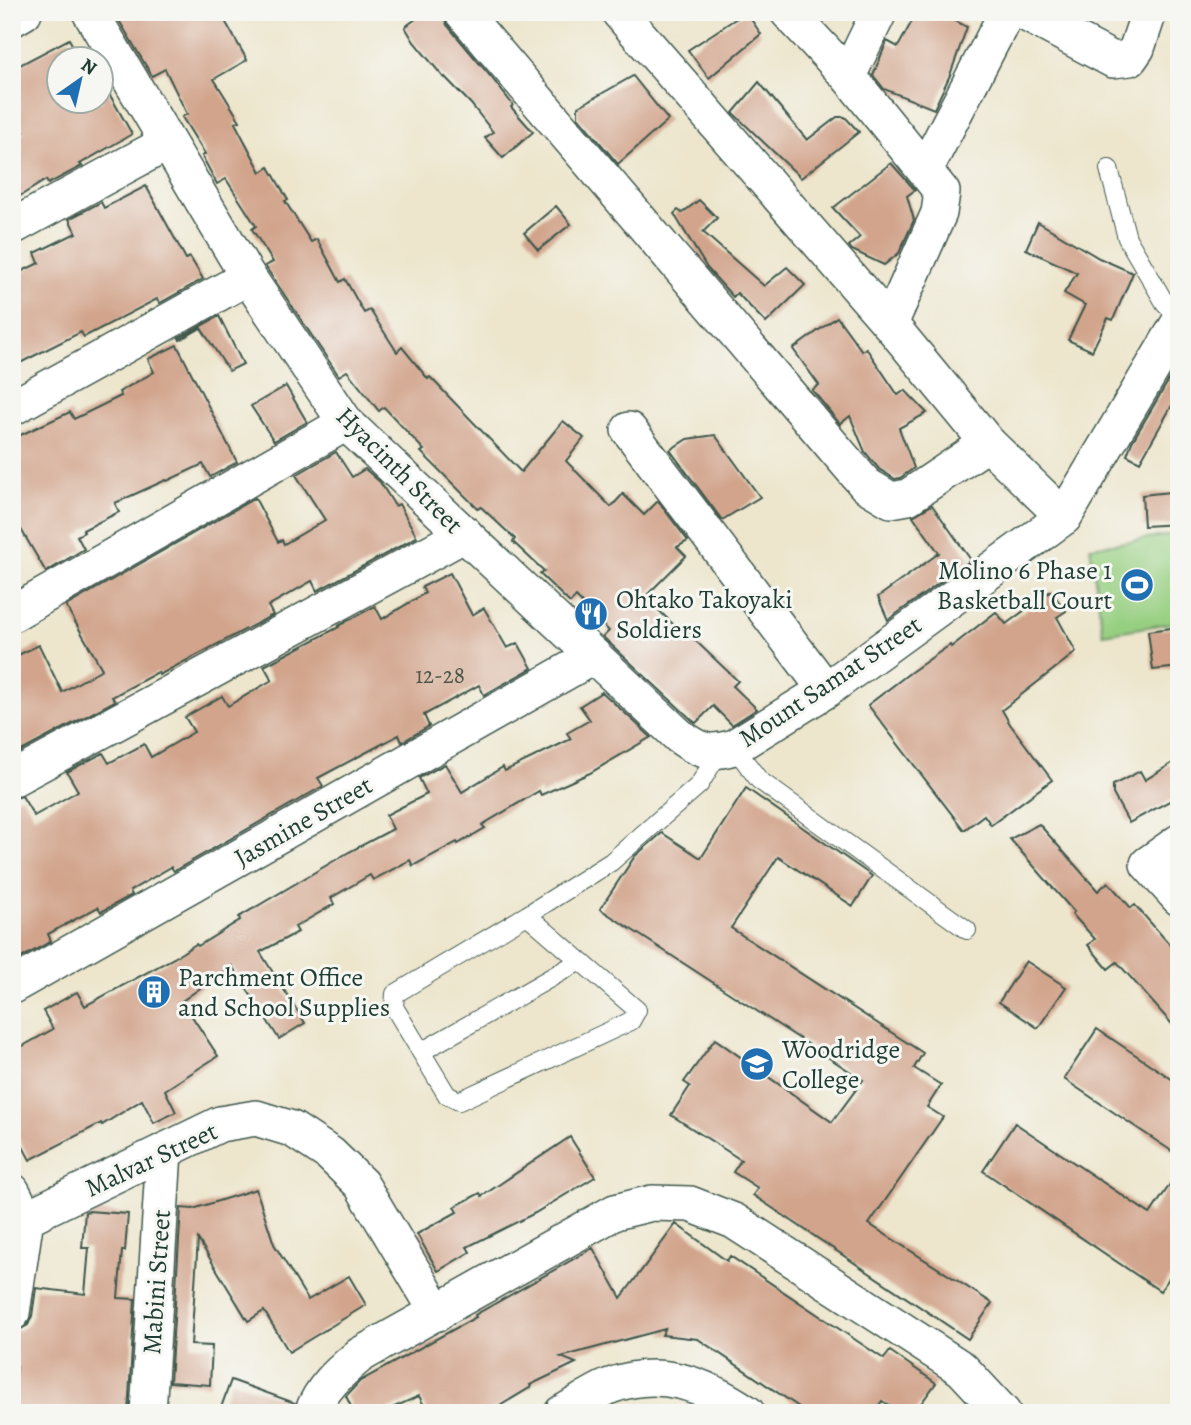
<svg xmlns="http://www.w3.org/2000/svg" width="1191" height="1425" font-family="Alegreya,serif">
<rect width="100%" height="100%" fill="#f6f6f2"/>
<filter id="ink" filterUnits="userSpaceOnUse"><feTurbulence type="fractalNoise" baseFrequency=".0143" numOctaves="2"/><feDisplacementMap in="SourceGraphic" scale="14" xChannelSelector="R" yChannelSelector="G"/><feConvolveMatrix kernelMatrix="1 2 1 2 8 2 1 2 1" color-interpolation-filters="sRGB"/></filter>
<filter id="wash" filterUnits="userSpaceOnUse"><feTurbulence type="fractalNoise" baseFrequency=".00686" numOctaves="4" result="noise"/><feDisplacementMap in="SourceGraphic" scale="28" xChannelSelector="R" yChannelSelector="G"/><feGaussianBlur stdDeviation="1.57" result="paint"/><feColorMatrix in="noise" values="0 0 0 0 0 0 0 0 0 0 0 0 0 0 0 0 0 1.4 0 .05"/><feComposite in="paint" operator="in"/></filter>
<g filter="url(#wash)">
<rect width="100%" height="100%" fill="#ede6cd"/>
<polygon fill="#97cf81" stroke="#5b865a" stroke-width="2" points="1179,534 1179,622 1103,634 1090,547"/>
<g id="blocks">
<g fill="#d2a48c">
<polygon points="114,12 220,12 247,60 214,79 240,121 235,123 261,172 269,167 288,200 285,201 311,242 317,239 340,282 345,279 364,313 370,310 397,352 402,347 428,379 430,377 521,472 563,421 584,438 566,461 611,507 623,494 644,515 658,501 688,541 677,547 686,556 645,597 679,630 681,627 738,681 733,686 757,709 732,725 713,706 696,723 692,720 603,637 609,631 576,597 570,603 540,574 544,571 513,542 515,539 481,507 478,509 421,452 424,450 384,407 379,411 347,371 339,376 265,266 273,262 252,229 256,226 226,179 217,184 202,156 205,154 182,117 187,114 165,69 152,76"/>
<polygon points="425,12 442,12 447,25 491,77 513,105 511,107 533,132 503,158 485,138 493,132 471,104 445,77 444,78 414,42 405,27"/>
<polygon points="746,12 761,34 709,78 688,50"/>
<polygon points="917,12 939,12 967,27 950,75 934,109 884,89 873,75 887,41 898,47"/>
<polygon points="69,39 81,60 60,60 60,102 102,102 102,93 107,90 132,134 80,164 82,166 48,184 46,180 12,201 12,139 24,132 12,111 12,69"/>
<polygon points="633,76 668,120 618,164 578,117 578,107"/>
<polygon points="759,82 807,140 837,117 845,117 859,132 801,178 733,113"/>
<polygon points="891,163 915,190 907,196 914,220 899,253 884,265 852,250 849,246 860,237 833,208"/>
<polygon points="146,186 186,259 190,257 203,279 160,303 157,299 84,337 81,332 12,367 12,328 20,324 12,308 12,276 39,263 35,253 76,233 69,219 101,202 104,208"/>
<polygon points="699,200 717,218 703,232 764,286 787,267 805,285 766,323 737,293 733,297 707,268 674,214 678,210 682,213"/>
<polygon points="556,206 571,224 538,250 524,233"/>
<polygon points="1038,222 1099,258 1133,273 1113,320 1108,318 1092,351 1068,340 1085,305 1064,293 1077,273 1026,249"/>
<polygon points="219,316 243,364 229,371 201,328 180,340 179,338"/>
<polygon points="837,317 862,351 866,348 898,395 905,390 927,413 899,428 914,468 900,478 895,479 879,469 865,452 850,416 840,424 812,390 819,385 793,349"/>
<polygon points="177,345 237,462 210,477 203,464 167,481 166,480 115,503 119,512 83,530 84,532 77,536 84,549 46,572 12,514 12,439 70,412 74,419 121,396 119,392 154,372 148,359"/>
<polygon points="1179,363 1179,393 1140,462 1127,455 1132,442"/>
<polygon points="286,386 307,422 274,441 251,406"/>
<polygon points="715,435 760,497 722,520 670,450 687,439"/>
<polygon points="336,452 352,477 365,469 380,482 395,506 399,504 417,537 317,591 312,581 268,606 273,615 159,675 158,672 112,697 115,701 12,756 12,658 39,645 62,692 102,669 66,606 255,498 278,542 282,540 284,544 325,520 296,475"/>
<polygon points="1179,491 1179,524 1144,526 1142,495"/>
<polygon points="932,505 971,560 888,620 878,597 939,553 913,516"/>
<polygon points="450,573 472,615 484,608 507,648 518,643 532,668 484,695 479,685 424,715 429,726 402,742 399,735 318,778 323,786 174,871 171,867 130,891 132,895 101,912 98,907 48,934 51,941 19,959 12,945 12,799 22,796 34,816 78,791 67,772 103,753 109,763 144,744 151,757 194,732 185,717 222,696 228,706 272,680 264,666 339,627 338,626 375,606 382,619 425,593 422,587"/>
<polygon points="1051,591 1066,611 1057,617 1076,652 1002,710 1010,724 1052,780 991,825 984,815 964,830 868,705 911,672 950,645 951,647 996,612 1006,624"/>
<polygon points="1179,627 1179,667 1153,670 1148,631"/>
<polygon points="602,692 651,737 590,773 541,795 539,791 482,825 485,828 458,844 457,842 413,866 410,860 373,880 370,875 331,898 334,904 295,927 298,932 260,952 305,1023 279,1039 232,966 182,1001 218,1056 165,1090 176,1112 154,1123 142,1100 102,1125 101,1123 30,1160 12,1126 12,1052 53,1029 43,1011 77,992 85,1006 174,958 196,944 198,946 240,920 239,917 349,852 393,829 386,815 427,794 419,778 445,764 462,792 503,767 505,771 571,739 567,733 590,720 580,706"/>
<polygon points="1179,759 1179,796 1129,823 1113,794 1113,785 1140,771 1145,780"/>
<polygon points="746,788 872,876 853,906 778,857 731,928 923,1053 914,1068 941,1085 927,1107 943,1117 869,1224 992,1303 968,1339 753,1195 758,1188 733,1172 741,1160 671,1115 690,1086 684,1082 715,1039 832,1122 863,1080 600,909 635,856 662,833 701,858"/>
<polygon points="1039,824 1098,891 1108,882 1131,908 1135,905 1179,955 1179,1032 1117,962 1108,969 1088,945 1095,939 1072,914 1074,912 1010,839"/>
<polygon points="1026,961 1066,987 1038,1028 999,1002"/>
<polygon points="1097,1029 1179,1084 1179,1156 1064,1079"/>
<polygon points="1015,1123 1150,1214 1179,1171 1179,1264 1160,1291 983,1171"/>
<polygon points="570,1137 595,1177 535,1213 467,1247 470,1252 438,1271 417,1234 457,1212 454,1207 480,1193 482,1196"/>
<polygon points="256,1189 274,1244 308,1300 349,1276 366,1305 289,1352 264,1311 248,1321 198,1239 191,1345 212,1346 210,1385 170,1382 181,1208 193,1209"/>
<polygon points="88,1211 128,1214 125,1251 122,1251 118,1298 135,1299 128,1413 12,1413 17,1367 12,1366 12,1338 14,1338 15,1332 28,1325 32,1316 36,1288 85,1294 89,1248 82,1248 85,1212"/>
<polygon points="676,1224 727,1261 730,1256 884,1359 890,1351 936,1383 914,1413 900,1413 882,1401 874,1413 808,1413 698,1339 662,1335 665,1329 561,1357 576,1363 530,1385 531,1387 488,1413 428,1413 419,1396 381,1413 354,1413 346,1396 360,1381 476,1317 475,1315 593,1248 621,1298"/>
<polygon points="231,1380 295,1403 292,1413 219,1413"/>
</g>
</g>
</g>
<g filter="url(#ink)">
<use href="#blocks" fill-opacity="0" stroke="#3e564b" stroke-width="2"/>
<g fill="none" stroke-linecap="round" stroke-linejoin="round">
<g stroke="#3e564b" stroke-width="20">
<g id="service">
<polyline points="1109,169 1127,238 1165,303 1179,317"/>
<polyline points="734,747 759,780 967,930"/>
<polyline points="527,915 637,1010 631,1021 459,1101 447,1095 394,1007 395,994 527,915 611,862 699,785 719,752"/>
<polyline points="421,1052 580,961"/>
</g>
</g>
<g stroke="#3e564b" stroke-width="38">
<g id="minor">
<path d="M 90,12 L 248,277 L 346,423 L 679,736 C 701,751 707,755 734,747 L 826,690 L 1064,517 L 1179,323"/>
<polyline points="462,12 866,485 891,500 908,497 988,443"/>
<polyline points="619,12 890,324 988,443 1064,517"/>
<polyline points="788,12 848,76 942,192 939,213 890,324"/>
<polyline points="1023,12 1113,60 1130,58 1137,48 1149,12"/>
<polyline points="12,19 24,12"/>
<polyline points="848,76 879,12"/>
<polyline points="925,170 1007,12"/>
<polyline points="12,227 167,143"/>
<polyline points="12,408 248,277"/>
<polyline points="629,430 826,690"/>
<polyline points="12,614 346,423"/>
<polyline points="12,779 465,534"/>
<polyline points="1179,842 1148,864 1179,898"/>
<polyline points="12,986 594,656"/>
<polyline points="12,1191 26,1218 12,1313"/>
<polyline points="26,1218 220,1124 256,1118 292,1129 330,1154 361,1184 438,1313"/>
<polyline points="148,1413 164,1151"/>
<path d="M 312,1413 C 322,1387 339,1373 360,1355 L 615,1212 L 652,1203 L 690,1204 L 734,1221 L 962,1369 L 1003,1413"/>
<path d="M 562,1413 C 578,1404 593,1393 610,1386 C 660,1367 704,1384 747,1413"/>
</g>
</g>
<use href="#service" stroke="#fff" stroke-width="18"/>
<use href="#minor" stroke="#fff" stroke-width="35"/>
</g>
</g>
<defs>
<g id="stadium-disc" transform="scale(1.75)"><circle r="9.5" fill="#1f6fb2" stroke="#f6f6f2"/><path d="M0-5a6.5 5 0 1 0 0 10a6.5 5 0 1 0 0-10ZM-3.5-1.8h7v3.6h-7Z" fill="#fff"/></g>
<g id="restaurant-disc" transform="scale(1.75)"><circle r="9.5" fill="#1f6fb2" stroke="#f6f6f2"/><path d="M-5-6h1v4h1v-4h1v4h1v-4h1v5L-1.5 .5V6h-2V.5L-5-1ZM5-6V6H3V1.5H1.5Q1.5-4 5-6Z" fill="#fff"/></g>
<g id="building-disc" transform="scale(1.75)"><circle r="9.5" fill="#1f6fb2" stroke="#f6f6f2"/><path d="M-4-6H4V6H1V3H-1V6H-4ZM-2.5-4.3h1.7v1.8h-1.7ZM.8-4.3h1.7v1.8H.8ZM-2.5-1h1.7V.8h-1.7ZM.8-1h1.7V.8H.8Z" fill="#fff"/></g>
<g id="university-disc" transform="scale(1.75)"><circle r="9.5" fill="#1f6fb2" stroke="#f6f6f2"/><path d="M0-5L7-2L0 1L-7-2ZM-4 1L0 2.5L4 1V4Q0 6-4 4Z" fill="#fff"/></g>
</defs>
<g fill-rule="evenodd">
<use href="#stadium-disc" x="1137" y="585"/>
<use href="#restaurant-disc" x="591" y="614"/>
<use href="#building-disc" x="154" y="992"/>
<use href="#university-disc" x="757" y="1064"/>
</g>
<g text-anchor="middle" stroke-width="6" stroke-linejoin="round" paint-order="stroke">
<g font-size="23" fill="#4c574a">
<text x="440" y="683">12-28</text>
</g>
<g font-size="26" fill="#1f3d34" stroke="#f6f6f2">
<text transform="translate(400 470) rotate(45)" y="9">Hyacinth Street</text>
<text transform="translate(830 681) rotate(-34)" y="9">Mount Samat Street</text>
<text transform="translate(303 821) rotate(-30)" y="9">Jasmine Street</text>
<text transform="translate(151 1159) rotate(-25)" y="9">Malvar Street</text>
<text transform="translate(156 1282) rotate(-86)" y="9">Mabini Street</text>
</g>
<g font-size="26" fill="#1f3d34" stroke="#f6f6f2" text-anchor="start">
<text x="1112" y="579" text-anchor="end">Molino 6 Phase 1<tspan x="1112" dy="30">Basketball Court</tspan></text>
<text x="616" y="608">Ohtako Takoyaki<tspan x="616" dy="30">Soldiers</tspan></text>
<text x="178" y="986">Parchment Office<tspan x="178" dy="30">and School Supplies</tspan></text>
<text x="782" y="1058">Woodridge<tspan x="782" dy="30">College</tspan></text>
</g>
</g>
<rect width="1191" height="1425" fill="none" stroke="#f6f6f2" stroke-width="42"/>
<g transform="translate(80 80) rotate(34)"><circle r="33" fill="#f6f6f2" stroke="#a0aca6" stroke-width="2"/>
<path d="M0-5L12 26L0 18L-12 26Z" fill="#1f6fb2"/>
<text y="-10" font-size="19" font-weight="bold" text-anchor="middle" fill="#1f3d34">N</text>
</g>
</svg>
